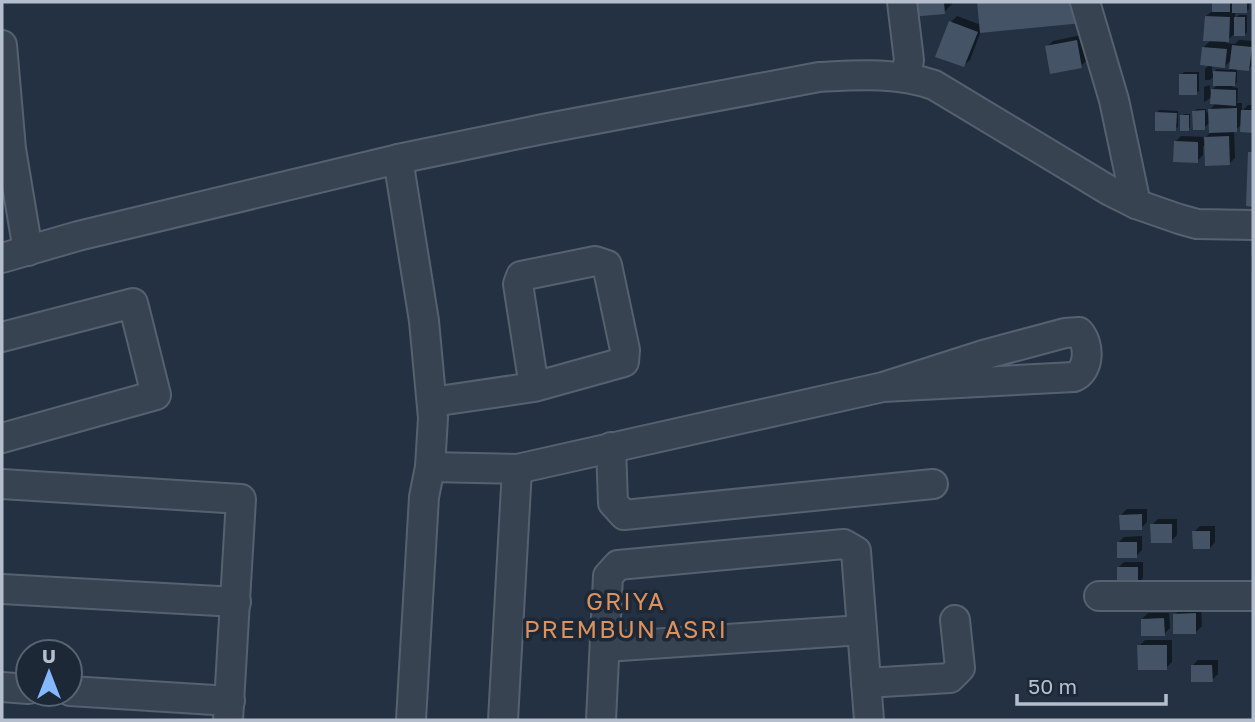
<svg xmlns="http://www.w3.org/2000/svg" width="1255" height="722" font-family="'Golos Text',sans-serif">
<rect width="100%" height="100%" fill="#233142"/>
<g fill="#0007" fill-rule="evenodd">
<polygon points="910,2 954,2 944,12"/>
<polygon points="979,2 1091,2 981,31 970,60 964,65 937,56 951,22 957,16 981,25"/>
<path d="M 1214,2 L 1249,2 L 1249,9 L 1246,11 L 1235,11 L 1235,19 L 1239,15 L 1247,15 L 1247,32 L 1244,35 L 1234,34 L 1225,43 L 1235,44 L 1239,40 L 1253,41 L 1253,64 L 1248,70 L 1237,68 L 1237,82 L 1232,87 L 1238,88 L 1237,103 L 1242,103 L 1242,111 L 1248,105 L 1253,105 L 1253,131 L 1241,131 L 1242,125 L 1234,130 L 1235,158 L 1229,164 L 1206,146 L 1203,146 L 1203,155 L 1197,161 L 1175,142 L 1181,136 L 1204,137 L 1203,140 L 1210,133 L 1210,122 L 1204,128 L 1194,111 L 1197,109 L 1206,109 L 1207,113 L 1216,103 L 1212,97 L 1204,102 L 1204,87 L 1210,85 L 1210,92 L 1218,84 L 1215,75 L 1210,80 L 1205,80 L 1205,69 L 1210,64 L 1204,47 L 1212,39 L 1206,16 L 1214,10 ZM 1232,59 L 1230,70 L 1217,69 L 1212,74 L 1212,65 L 1225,66 Z"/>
<polygon points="1082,35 1087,60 1081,66 1047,47 1053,41"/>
<polygon points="1184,72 1199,72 1199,91 1196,93 1181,75"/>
<polygon points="1159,110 1178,111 1178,127 1175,129 1157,113"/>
<polygon points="1184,114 1190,114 1190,127 1188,129 1182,116"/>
<polygon points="1253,255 1253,272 1251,272 1251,257"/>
<polygon points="1127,509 1147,509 1147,522 1141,528 1121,515"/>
<polygon points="1158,519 1177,519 1177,535 1171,541 1152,525"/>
<polygon points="1200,526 1215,526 1215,542 1210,548 1194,532"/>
<polygon points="1142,536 1142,550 1136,556 1118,543 1124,537"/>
<polygon points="1124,562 1143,562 1143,578 1138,584 1118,568"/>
<polygon points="1201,608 1202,626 1196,632 1175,615 1180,609"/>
<polygon points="1148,613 1169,613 1170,628 1164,634 1142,619"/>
<polygon points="1145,640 1172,640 1172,662 1166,668 1139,646"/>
<polygon points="1198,660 1218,660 1218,674 1212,680 1192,666"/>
</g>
<g fill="#445366">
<polygon points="908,2 944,2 945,14 910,17"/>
<polygon points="977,2 1081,2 1083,23 980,33"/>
<rect x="1212" y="2" width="18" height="10"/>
<rect x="1232" y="2" width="15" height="11"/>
<polygon points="1205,16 1230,17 1229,42 1203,41"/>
<rect x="1234" y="17" width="11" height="19"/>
<polygon points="949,21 978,32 964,67 935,57"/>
<polygon points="1077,40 1082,68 1050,74 1045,46"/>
<polygon points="1232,45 1252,47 1249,71 1229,69"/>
<polygon points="1202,47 1227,49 1225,68 1200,65"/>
<polygon points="1213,71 1236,72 1235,86 1213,86"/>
<rect x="1179" y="74" width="18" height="21"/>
<polygon points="1211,89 1236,90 1236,106 1210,104"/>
<polygon points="1237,108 1237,132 1209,133 1208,109"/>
<polygon points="1205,110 1205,130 1193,130 1192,111"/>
<polygon points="1241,110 1253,110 1253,133 1240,132"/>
<polygon points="1155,112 1177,113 1176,131 1155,131"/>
<rect x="1180" y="115" width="9" height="16"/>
<polygon points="1229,136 1230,165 1205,166 1204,137"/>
<polygon points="1174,141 1198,142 1198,163 1173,162"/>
<polygon points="1248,152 1253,152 1253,207 1246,206"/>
<polygon points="1142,514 1142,530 1120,530 1119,515"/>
<polygon points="1150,524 1172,524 1172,543 1151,543"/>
<polygon points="1192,531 1210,531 1210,549 1193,549"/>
<rect x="1117" y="542" width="20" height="16"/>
<rect x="1117" y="567" width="21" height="19"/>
<polygon points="1196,613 1196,634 1173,634 1173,614"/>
<polygon points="1164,618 1165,636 1141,636 1141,619"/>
<polygon points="1137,645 1167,645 1167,670 1138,670"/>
<polygon points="1191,665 1212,665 1213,682 1191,682"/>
</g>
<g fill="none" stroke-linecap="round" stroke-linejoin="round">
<g stroke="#56616f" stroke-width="32">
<g id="minor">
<polyline points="902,2 909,60 905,77"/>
<polyline points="1085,2 1114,100 1136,204"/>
<polyline points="2,45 11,149 28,251"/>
<polyline points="398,159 424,321 433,418 430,467 424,497 411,720"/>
<path d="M 2,258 L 78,236 L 398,159 L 543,129 L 819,77 C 858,75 896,72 934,85 L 1110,191 L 1136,204 L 1179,219 L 1197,224 L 1253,225"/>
<polyline points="2,337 133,303 156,395 2,438"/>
<polyline points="432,402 534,387 624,362 625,350 607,265 595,261 521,276 518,284 534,387"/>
<polyline points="611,447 613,503 624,515 933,484"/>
<path d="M 430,467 L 517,469 L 883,387 L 983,355 L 1065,333 L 1079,332 C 1090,344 1090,370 1074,377 L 883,387"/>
<polyline points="2,484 241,499 228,720"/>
<polyline points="2,589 236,602"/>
<polyline points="1099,596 1253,596"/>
<polyline points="605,647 862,630"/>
<polyline points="866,683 950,678 960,668 955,620"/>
<polyline points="2,687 28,689"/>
<polyline points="70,691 230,701"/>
<polyline points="503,720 517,469"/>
<polyline points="601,720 608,576 618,565 844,544 856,551 869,720"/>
</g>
</g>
<use href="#minor" stroke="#384351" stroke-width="28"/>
</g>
<g text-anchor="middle" stroke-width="7" stroke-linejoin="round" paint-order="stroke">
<g font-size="24" letter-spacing="2" fill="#dd925e" stroke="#1d2837">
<text x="626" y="610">GRIYA<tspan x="626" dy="28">PREMBUN ASRI</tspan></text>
</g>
</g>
<rect width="1255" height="722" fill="none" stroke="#b4becc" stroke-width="7"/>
<g transform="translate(49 673)"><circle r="33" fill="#1d2837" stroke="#596473" stroke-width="2"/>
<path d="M0-5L12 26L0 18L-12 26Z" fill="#86b8ff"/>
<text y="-10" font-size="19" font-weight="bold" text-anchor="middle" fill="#b4becc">U</text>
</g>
<path d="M1017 694v10h149v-10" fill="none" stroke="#b4becc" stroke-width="3.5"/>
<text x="1028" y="694" font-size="21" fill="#b4becc" stroke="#1d2837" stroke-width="5" paint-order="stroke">50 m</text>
</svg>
